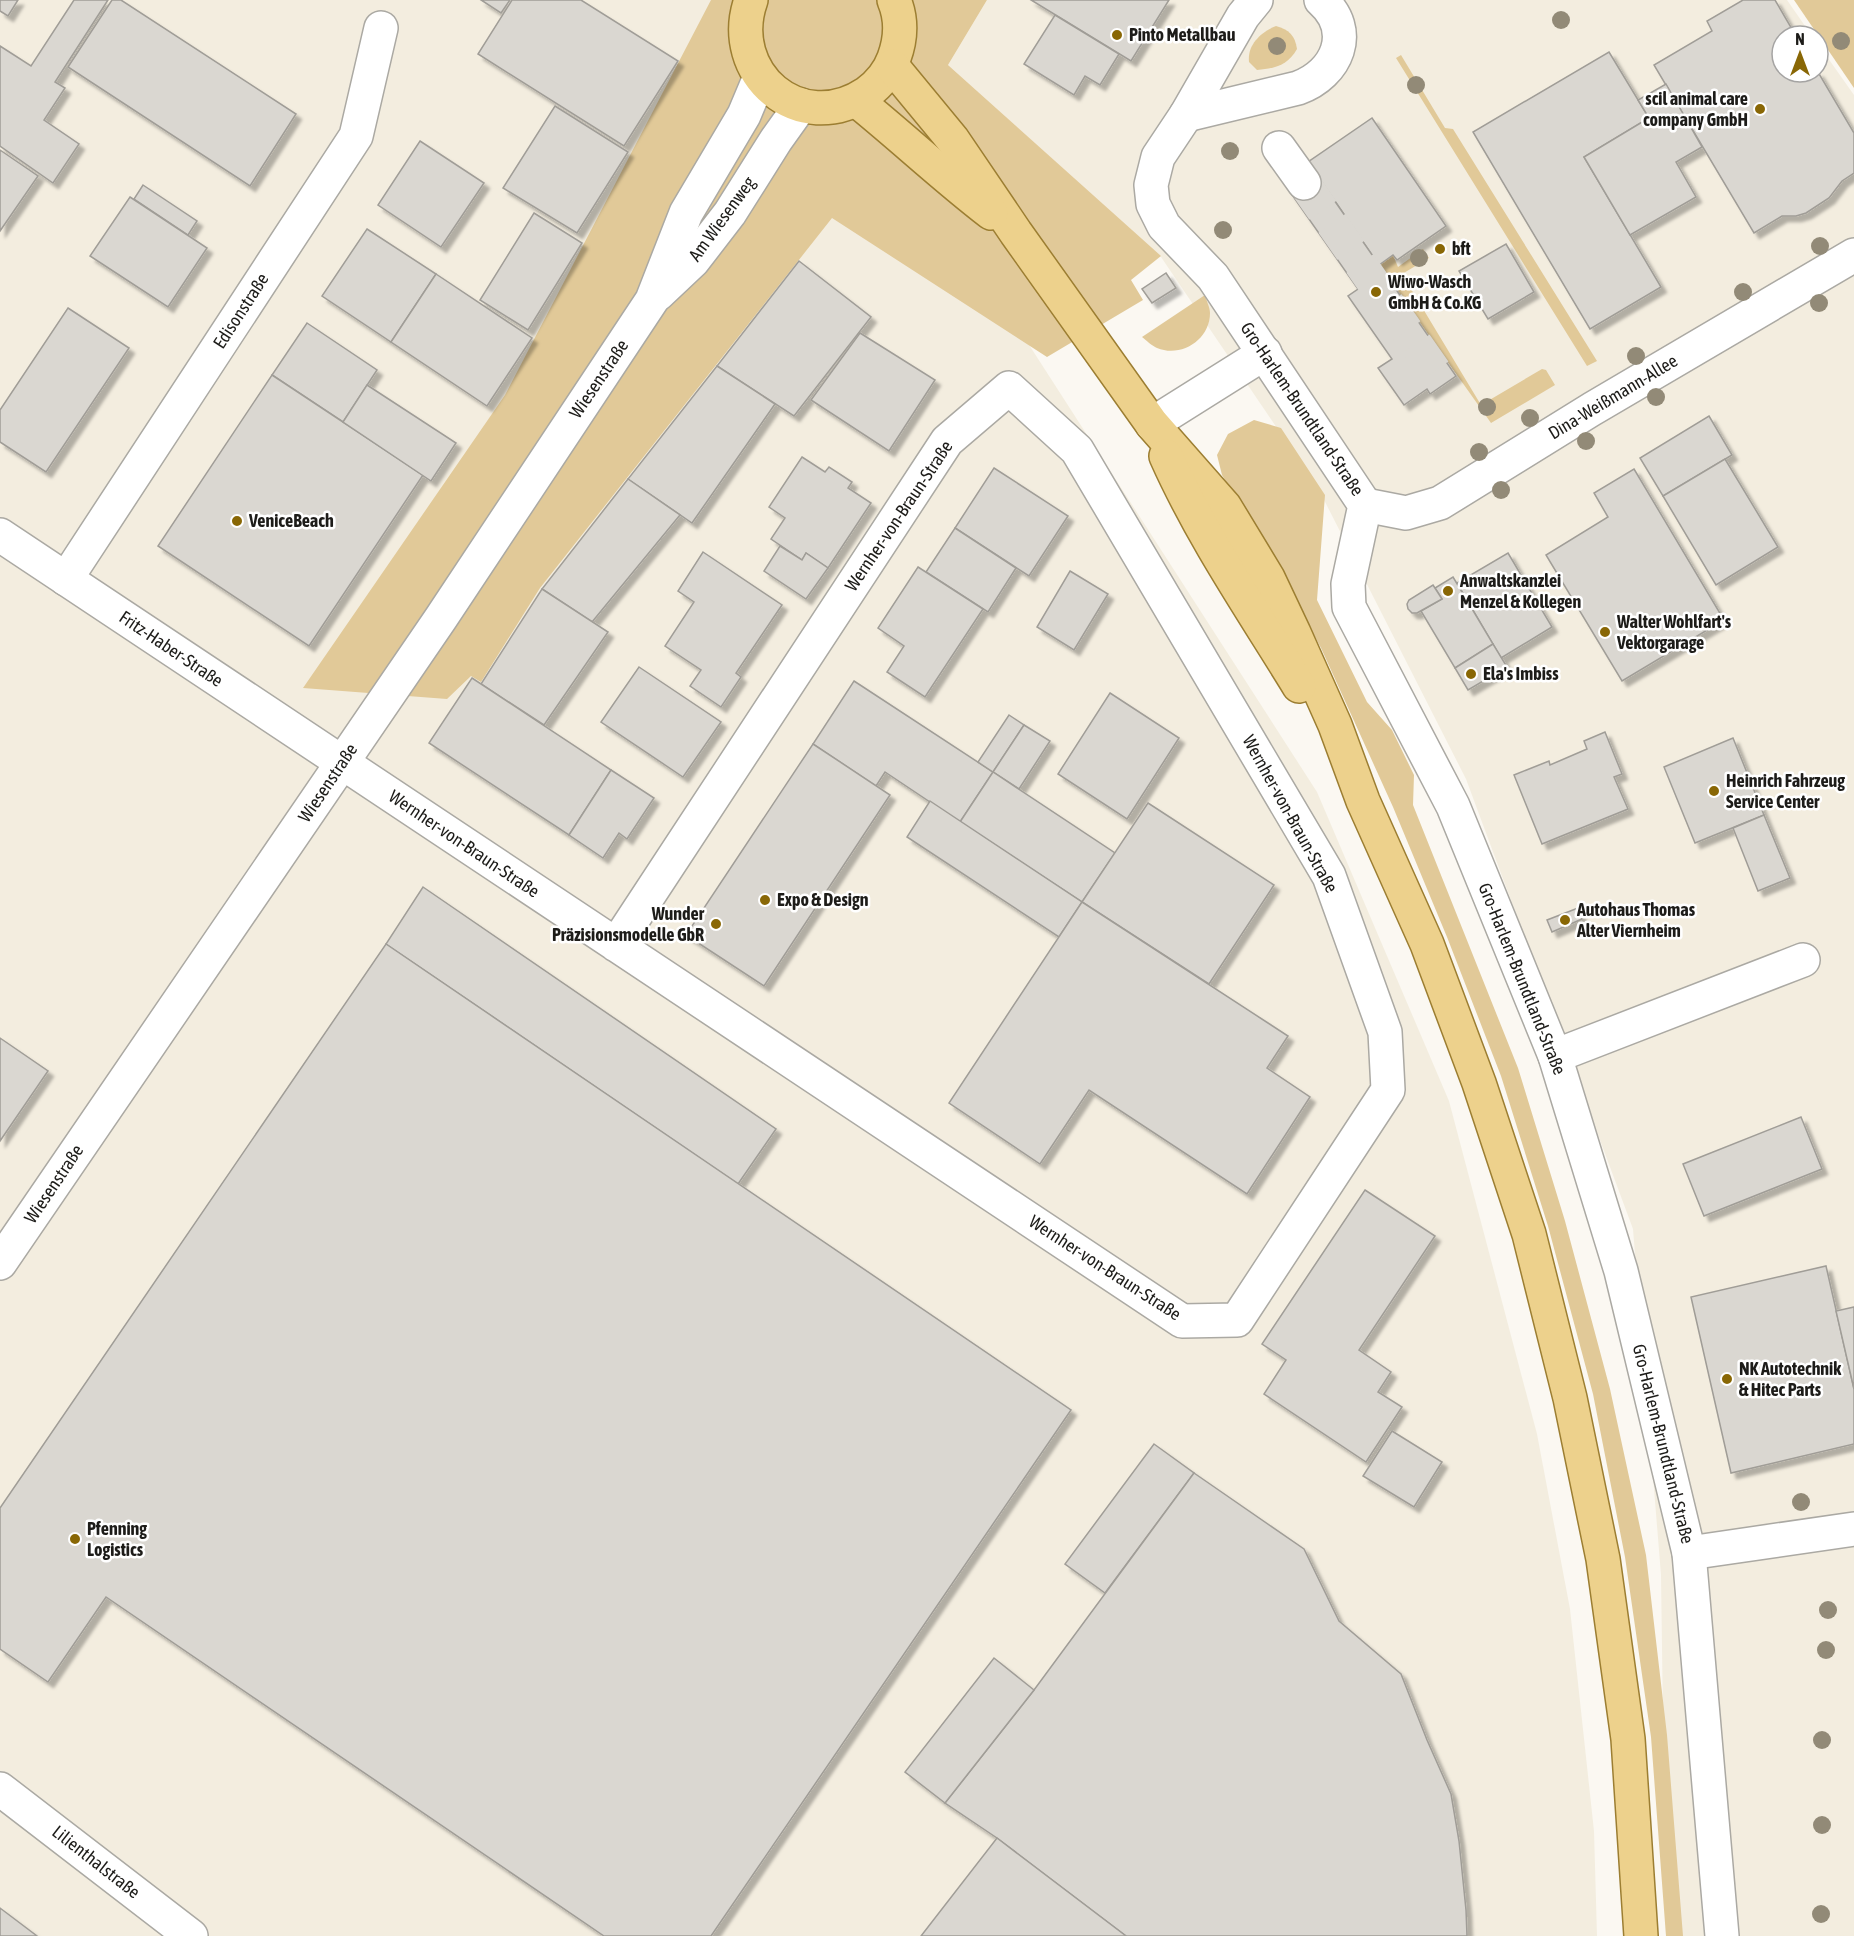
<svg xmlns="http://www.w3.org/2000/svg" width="1854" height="1936" font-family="'Asap Condensed',sans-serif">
<defs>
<filter id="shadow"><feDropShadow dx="5.5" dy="5.5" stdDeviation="1.5" flood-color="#0004"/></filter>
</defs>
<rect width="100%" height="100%" fill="#fbf8f2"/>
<g fill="#f3eddf">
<polygon points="0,0 721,0 1024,337 1317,792 1449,1101 1537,1434 1570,1609 1594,1831 1597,1936 0,1936"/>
<polygon points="987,0 1787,0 1812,36 1782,36 1782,72 1818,72 1818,44 1854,95 1854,1936 1666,1936 1661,1575 1633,1229 1466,779 1319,490 1161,257 948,65"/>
</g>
<g fill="#e1c998">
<polygon points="711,0 987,0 948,65 1161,256 1131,280 1143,300 1047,357 832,218 540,588 481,682 471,676 447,699 303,688 505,395"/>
<polygon points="1794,0 1854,0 1854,88"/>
<path d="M 1276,26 C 1289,30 1295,35 1297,49 C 1287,66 1276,68 1257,70 L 1249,62 C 1247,45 1261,32 1276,26 Z"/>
<polygon points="1401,55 1445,128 1453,129 1597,361 1587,366 1396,58"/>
<polygon points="1423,249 1429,258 1402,274 1481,405 1542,369 1546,370 1555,385 1491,423 1379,265 1393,255 1398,267"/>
<path d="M 1205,295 C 1206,300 1210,307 1210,313 C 1210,340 1181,358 1157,348 C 1152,346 1146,340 1142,337 Z"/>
<polygon points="1254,420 1281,428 1325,495 1317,600 1367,702 1392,730 1414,775 1413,805 1518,1068 1565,1221 1610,1389 1646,1555 1667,1735 1683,1936 1666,1936 1651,1737 1625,1557 1593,1394 1548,1226 1501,1076 1447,937 1393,807 1321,648 1271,555 1222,475 1217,455 1228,434"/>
</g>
<g fill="#dad7d1" stroke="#a09d97" stroke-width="1.5" filter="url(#shadow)">
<polygon points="0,0 18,0 8,16 0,11"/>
<polygon points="74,0 108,0 55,82 65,88 44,120 79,144 53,183 0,146 0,46 31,66"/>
<polygon points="112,0 121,0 296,114 250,186 68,67"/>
<polygon points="481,0 510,0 501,13"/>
<polygon points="512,0 581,0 678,61 624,146 478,54"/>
<polygon points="1031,0 1169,0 1131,61"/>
<polygon points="1743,0 1775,0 1796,36 1782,36 1782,72 1818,72 1854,133 1854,173 1842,181 1829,198 1806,213 1796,216 1782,216 1754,233 1654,65 1712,31 1707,21"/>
<polygon points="1055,15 1119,54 1100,85 1085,76 1074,95 1024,64"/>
<polygon points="1609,52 1649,118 1584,157 1661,287 1590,329 1473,132"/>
<polygon points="1666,84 1702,147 1676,162 1696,197 1630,235 1584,157 1649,118 1638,100"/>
<polygon points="555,106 628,152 577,233 503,188"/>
<polygon points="1372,118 1446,226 1397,260 1393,255 1379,265 1308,162"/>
<polygon points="420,141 484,183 441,247 378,205"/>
<polygon points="0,150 38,176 0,231"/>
<polygon points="1316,174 1456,376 1430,394 1427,389 1404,405 1378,368 1392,359 1348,296 1358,289 1290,192"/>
<polygon points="143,185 197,221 188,235 134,199"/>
<polygon points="130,197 207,248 168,307 90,256"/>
<polygon points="534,213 582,243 528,330 480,300"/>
<polygon points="367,229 436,274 391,342 322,296"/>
<polygon points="1506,244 1534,292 1488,319 1459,271"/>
<polygon points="799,261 871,317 794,416 717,366"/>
<polygon points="1166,273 1176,288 1152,303 1142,289"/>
<polygon points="436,274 532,338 487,406 391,342"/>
<polygon points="68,308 129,348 46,472 0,442 0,410"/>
<polygon points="307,323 377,370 343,422 272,375"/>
<polygon points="860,333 935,380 889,451 811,400"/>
<polygon points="717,366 775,404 692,523 628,479"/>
<polygon points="272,375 423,475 309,646 158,546"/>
<polygon points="367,385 456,443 431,481 343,422"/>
<polygon points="1709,416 1732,455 1663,496 1640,458"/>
<polygon points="802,457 825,472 829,467 852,482 848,488 871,503 828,568 806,553 802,560 771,539 785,518 769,507"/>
<polygon points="1725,459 1778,547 1716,585 1663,496"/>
<polygon points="994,468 1068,516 1029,576 955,528"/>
<polygon points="1634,469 1724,620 1622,681 1546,555 1608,517 1594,493"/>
<polygon points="628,479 680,515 592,622 542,589"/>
<polygon points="955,528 1016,568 988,612 926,572"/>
<polygon points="780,546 802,560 806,553 828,568 806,599 764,571"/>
<polygon points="703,552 782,605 736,673 741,677 721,707 690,686 701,670 665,646 694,602 678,591"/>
<polygon points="1508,553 1552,627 1501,658 1457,583"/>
<polygon points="918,567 983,609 925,697 887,672 904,646 878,628"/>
<polygon points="1070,571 1108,594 1074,650 1037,627"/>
<polygon points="1453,577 1493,644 1455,668 1421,611 1442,599 1435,588"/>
<polygon points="1433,585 1442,599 1417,613 1412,613 1408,609 1407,604 1409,600"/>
<polygon points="542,589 608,632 544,725 481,684"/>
<polygon points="1493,644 1507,667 1468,690 1455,668"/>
<polygon points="639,667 721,722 683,777 601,722"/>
<polygon points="472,678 611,770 569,835 429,743"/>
<polygon points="854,681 993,772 960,822 885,772 876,786 813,744"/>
<polygon points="1110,693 1179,738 1127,819 1058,774"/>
<polygon points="1009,715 1024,725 993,772 978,762"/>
<polygon points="1024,725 1050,741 1019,789 993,772"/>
<polygon points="1605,732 1622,774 1614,777 1628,809 1542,844 1514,775 1549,761 1550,765 1587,749 1584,741"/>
<polygon points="1733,738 1764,815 1695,843 1664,767"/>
<polygon points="813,744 890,795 764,986 686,935"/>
<polygon points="611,770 654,798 627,839 619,833 603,858 569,835"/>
<polygon points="993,772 1115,853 1082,902 960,822"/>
<polygon points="930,801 1082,902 1059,937 907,837"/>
<polygon points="1148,803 1274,885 1209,984 1082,902"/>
<polygon points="1764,815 1790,878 1758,891 1733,828"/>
<polygon points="423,887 776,1129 738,1184 386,944"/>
<polygon points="1082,902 1288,1036 1267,1068 1310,1097 1247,1194 1089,1090 1040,1164 949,1103"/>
<polygon points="1578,908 1582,919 1552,932 1547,920"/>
<polygon points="386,944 1071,1410 711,1936 604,1936 106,1597 48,1682 0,1649 0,1508"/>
<polygon points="0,1038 48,1071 0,1141"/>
<polygon points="1801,1117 1822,1169 1704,1216 1683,1164"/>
<polygon points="1365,1190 1435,1236 1359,1350 1391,1372 1378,1392 1402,1407 1366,1462 1264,1394 1286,1360 1262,1344"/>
<polygon points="1826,1266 1854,1389 1854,1444 1731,1473 1691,1297"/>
<polygon points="1854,1307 1854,1389 1836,1311"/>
<polygon points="1392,1431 1442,1462 1414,1507 1363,1476"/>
<polygon points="1154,1444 1194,1473 1105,1593 1065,1564"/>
<polygon points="1194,1473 1304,1549 1339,1621 1401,1674 1427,1740 1451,1794 1459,1841 1466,1910 1467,1936 1126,1936 997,1838 945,1803 1034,1690"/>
<polygon points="994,1658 1034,1690 945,1803 905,1772"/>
<polygon points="997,1838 1126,1936 921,1936"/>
<polygon points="0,1908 37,1936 0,1936"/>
</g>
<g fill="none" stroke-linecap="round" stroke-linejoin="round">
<polyline stroke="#dad7d1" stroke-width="33" stroke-dasharray="33 16" stroke-linecap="butt" points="1304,183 1444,384"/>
<g stroke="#aba9a3" stroke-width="36">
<g id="minor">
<polyline points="1256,0 1243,16 1186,115 1158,157 1151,185 1153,204 1164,226 1213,277 1365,505 1348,584 1349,607 1453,806 1555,1056 1621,1271 1689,1553 1722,1936"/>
<path d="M 1186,115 L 1298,88 C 1337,74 1356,31 1321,0"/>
<polyline points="1279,148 1304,183"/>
<polyline points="658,294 693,261 730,213 776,140 801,105"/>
<polyline points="1152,424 1265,353"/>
<polyline points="1365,505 1406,513 1440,503 1592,409 1854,255"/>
<polyline points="0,535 1182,1321 1237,1320 1388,1090 1385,1032 1329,876 1077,450 1009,388 947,441 616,945"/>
<polyline points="66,579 356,136 381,28"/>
<polyline points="1555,1056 1803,960"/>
<polyline points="0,1263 441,618 652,300 686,213 744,115 760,77"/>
<polyline points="1689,1553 1854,1529"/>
<polyline points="0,1789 191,1936"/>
</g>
</g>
<g stroke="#9c7e32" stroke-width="36">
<g id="major">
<path d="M 751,0 C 725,73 800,138 867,93 C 879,84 889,72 894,58 C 901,39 902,19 894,0"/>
<polyline points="892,66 953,140 1016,233 1152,424 1225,507 1268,578 1294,633 1335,725 1363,801 1427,944 1479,1083 1529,1234 1570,1398 1603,1559 1628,1739 1641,1936"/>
<path d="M 856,100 C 902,137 944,177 991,213"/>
<path d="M 1166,456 C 1202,537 1253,611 1299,686"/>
</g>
</g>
<use href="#minor" stroke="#fff" stroke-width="33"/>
<use href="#major" stroke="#edd18c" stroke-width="33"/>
</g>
<g fill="#928a77">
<circle cx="1561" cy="20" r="9"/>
<circle cx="1841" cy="41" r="9"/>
<circle cx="1277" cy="46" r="9"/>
<circle cx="1416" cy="85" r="9"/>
<circle cx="1230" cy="151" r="9"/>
<circle cx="1223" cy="230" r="9"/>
<circle cx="1820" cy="246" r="9"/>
<circle cx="1419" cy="258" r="9"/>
<circle cx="1743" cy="292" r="9"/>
<circle cx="1819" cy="303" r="9"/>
<circle cx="1636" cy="356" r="9"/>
<circle cx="1656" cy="397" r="9"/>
<circle cx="1487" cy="407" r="9"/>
<circle cx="1530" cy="418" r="9"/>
<circle cx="1586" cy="441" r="9"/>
<circle cx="1479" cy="452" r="9"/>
<circle cx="1501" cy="490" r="9"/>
<circle cx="1801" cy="1502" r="9"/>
<circle cx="1828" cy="1610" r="9"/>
<circle cx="1826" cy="1650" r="9"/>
<circle cx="1822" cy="1740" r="9"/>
<circle cx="1822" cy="1825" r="9"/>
<circle cx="1821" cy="1914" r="9"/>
</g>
<g fill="#896705" stroke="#fff" stroke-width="2">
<circle cx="1117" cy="35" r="6"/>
<circle cx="1760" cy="109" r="6"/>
<circle cx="1440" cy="249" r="6"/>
<circle cx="1376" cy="292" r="6"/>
<circle cx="237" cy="521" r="6"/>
<circle cx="1448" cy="591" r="6"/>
<circle cx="1605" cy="632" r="6"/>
<circle cx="1471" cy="674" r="6"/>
<circle cx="1714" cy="791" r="6"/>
<circle cx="765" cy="900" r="6"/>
<circle cx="1565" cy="920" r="6"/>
<circle cx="716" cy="924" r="6"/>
<circle cx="1727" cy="1379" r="6"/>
<circle cx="75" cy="1539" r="6"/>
</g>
<g text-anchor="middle" stroke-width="5" stroke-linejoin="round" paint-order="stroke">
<g font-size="18" font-weight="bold" fill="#1d1c19" stroke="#fff" text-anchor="start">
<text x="1129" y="41">Pinto Metallbau</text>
<text x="1748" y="105" text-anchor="end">scil animal care<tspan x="1748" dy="21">company GmbH</tspan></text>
<text x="1452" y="255">bft</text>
<text x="1388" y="288">Wiwo-Wasch<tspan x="1388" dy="21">GmbH &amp; Co.KG</tspan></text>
<text x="249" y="527">VeniceBeach</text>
<text x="1460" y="587">Anwaltskanzlei<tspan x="1460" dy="21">Menzel &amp; Kollegen</tspan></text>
<text x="1617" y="628">Walter Wohlfart's<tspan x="1617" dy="21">Vektorgarage</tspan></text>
<text x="1483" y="680">Ela's Imbiss</text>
<text x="1726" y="787">Heinrich Fahrzeug<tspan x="1726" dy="21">Service Center</tspan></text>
<text x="777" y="906">Expo &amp; Design</text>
<text x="1577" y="916">Autohaus Thomas<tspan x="1577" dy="21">Alter Viernheim</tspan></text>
<text x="704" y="920" text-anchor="end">Wunder<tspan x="704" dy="21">Präzisionsmodelle GbR</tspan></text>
<text x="1739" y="1375">NK Autotechnik<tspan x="1739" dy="21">&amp; Hitec Parts</tspan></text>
<text x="87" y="1535">Pfenning<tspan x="87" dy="21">Logistics</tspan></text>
</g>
<g font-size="18" fill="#1d1c19" stroke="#fff">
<text transform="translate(722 219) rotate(-54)" y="6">Am Wiesenweg</text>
<text transform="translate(241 311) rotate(-57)" y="6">Edisonstraße</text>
<text transform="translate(599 379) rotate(-56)" y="6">Wiesenstraße</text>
<text transform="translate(1613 397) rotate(-31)" y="6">Dina-Weißmann-Allee</text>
<text transform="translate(1302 409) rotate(56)" y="6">Gro-Harlem-Brundtland-Straße</text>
<text transform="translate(899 516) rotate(-56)" y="6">Wernher-von-Braun-Straße</text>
<text transform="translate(171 649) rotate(34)" y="6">Fritz-Haber-Straße</text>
<text transform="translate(328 783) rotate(-56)" y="6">Wiesenstraße</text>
<text transform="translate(1290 814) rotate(61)" y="6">Wernher-von-Braun-Straße</text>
<text transform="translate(464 844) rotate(34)" y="6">Wernher-von-Braun-Straße</text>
<text transform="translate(1522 979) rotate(68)" y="6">Gro-Harlem-Brundtland-Straße</text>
<text transform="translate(54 1184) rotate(-56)" y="6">Wiesenstraße</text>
<text transform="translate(1105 1268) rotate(33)" y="6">Wernher-von-Braun-Straße</text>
<text transform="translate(1663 1444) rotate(76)" y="6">Gro-Harlem-Brundtland-Straße</text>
<text transform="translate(96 1862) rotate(38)" y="6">Lilienthalstraße</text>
</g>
</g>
<g transform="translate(1800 54)"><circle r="28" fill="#ffffff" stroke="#a5a4a3" stroke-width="1.5"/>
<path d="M0-4.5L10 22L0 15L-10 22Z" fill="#896705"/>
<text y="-9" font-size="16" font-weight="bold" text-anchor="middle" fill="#1d1c19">N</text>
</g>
</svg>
